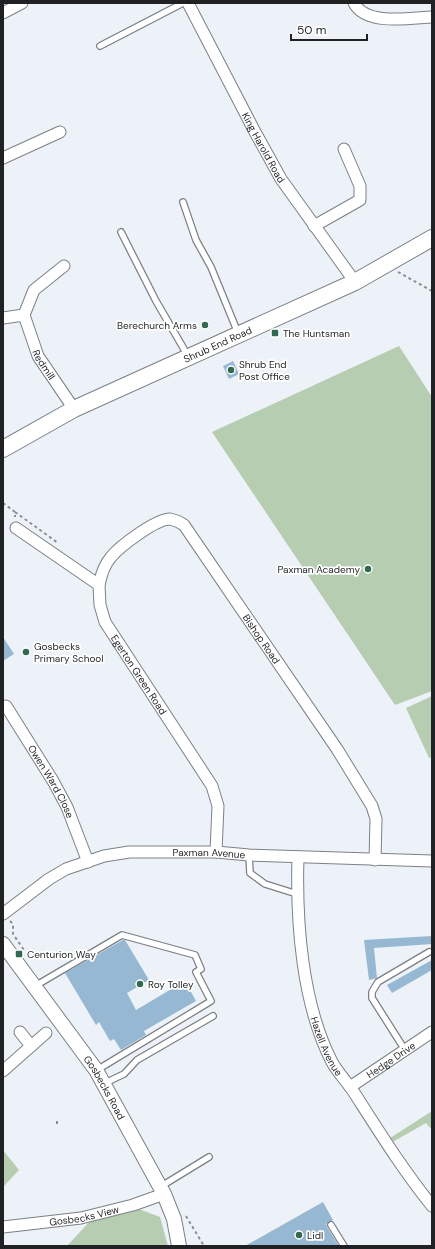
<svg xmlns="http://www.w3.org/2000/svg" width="435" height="1249" font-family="'DM Sans',sans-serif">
<rect width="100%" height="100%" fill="#ecf2f7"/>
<g fill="#b6cdb1">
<polygon points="399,346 432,397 432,691 395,705 212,432"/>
<polygon points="432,696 432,757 429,758 406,708"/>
<polygon points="432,1111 432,1130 426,1123 389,1144 387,1140"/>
<polygon points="3,1150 19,1170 3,1187"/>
<polygon points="139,1209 160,1217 168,1246 67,1246 92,1219"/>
</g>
<g fill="#97b8d3">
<polygon points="233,361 239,374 229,379 223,366"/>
<polygon points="3,637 14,654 3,661"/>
<polygon points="432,936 432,944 374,948 377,978 369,980 364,940"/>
<polygon points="123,940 125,940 149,980 127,993 136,1010 185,981 196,1001 144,1031 146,1035 121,1050 114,1039 110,1041 99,1022 96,1025 65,973"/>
<polygon points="432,960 432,970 392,993 387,985"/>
<polygon points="323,1202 333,1220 326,1224 327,1227 339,1246 245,1246"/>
</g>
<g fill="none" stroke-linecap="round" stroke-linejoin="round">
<g stroke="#7c8186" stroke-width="8">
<g id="service">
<polyline points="100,46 183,3"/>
<polyline points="183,202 196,240 211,267 238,333"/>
<polyline points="121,232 156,301 188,356"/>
<polyline points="249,855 250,873 265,884 297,894"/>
<polyline points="35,986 122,935 195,955 201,969 196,972 211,1001 97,1070"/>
<polyline points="405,1050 372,998 372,992 378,982 429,952"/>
<polyline points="105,1083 124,1074 137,1060 213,1016"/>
<polyline points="160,1187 209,1157"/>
<polyline points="331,1225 344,1246"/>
</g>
</g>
<g stroke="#7c8186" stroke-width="13">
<g id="minor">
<path id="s1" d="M 188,3 L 255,132 L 281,179 L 355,282"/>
<path d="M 354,3 C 366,26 410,18 432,17"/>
<polyline points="3,13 22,3"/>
<polyline points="3,158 60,132"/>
<polyline points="314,226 360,200 360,186 344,149"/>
<path id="s2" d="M 64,266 L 34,290 L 24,315 L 38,356 L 74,409"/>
<polyline points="3,318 24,315"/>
<path id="s3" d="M 16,528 L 99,585 L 100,605 L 105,622 L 212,786 L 218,806 L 216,852"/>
<path id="s4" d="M 99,585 C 101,575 104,565 111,557 C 120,546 156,519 170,519 C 175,520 180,522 184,525 L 337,749 L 372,806 L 376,819 L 375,860"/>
<path id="s5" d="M 6,706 L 53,781 L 67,807 L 88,862"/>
<path id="s6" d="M 298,857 C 296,922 302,1004 332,1062 C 338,1073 348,1083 355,1094 C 380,1133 403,1170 432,1206"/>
<path id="s7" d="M 3,914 L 49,879 L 66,869 L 104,856 L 129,852 L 216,852 L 249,855 L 432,861"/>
<polyline points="20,1032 31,1046"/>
<polyline points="3,1071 46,1033"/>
<path id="s8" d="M 350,1087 L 432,1032"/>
<path id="s9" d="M 3,1227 L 81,1218 L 133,1205 L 164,1194"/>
</g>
</g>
<g stroke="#7c8186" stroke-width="16">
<g id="tertiary">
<path id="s10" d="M 3,944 L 96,1070 L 164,1194 L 174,1219 L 179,1246"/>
</g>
</g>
<g stroke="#7c8186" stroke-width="18">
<g id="secondary">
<path id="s11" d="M 3,449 L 74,409 L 355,282 L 432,238"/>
</g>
</g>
<g stroke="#8b8f93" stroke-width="2" stroke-dasharray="3 3" stroke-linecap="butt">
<polyline points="398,272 432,291"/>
<polyline points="3,503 15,512 15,517"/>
<polyline points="15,512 58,543"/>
<polyline points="10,921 13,924 13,934 24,950"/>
<polyline points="57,1124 57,1121"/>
<polyline points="186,1216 204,1246"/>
</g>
<use href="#service" stroke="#fff" stroke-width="5.5"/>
<use href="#minor" stroke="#fff" stroke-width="11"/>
<use href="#tertiary" stroke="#fff" stroke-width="14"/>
<use href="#secondary" stroke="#fff" stroke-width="16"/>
</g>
<g fill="#326950" stroke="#fff" stroke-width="1.5">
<circle cx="205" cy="325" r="4"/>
<rect x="271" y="329" width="8" height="8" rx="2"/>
<circle cx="231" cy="370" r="4"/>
<circle cx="368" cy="569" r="4"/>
<circle cx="26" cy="652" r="4"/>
<rect x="15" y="950" width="8" height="8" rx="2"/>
<circle cx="140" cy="984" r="4"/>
<circle cx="299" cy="1235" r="4"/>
</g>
<g text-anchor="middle" stroke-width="3.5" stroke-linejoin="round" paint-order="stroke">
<g font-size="10" fill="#1f2123" stroke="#fff">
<text dy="4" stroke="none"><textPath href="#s1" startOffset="163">King Harold Road</textPath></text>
<text dy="4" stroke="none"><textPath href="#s11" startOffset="239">Shrub End Road</textPath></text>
<text dy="4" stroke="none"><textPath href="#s2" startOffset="119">Redmill</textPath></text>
<text dy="4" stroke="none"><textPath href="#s4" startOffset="255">Bishop Road</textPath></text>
<text dy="4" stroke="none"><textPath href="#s3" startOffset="201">Egerton Green Road</textPath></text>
<text dy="4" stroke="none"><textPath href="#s5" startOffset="88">Owen Ward Close</textPath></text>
<text dy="4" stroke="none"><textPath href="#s7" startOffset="223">Paxman Avenue</textPath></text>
<text dy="4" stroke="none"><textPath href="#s6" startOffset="193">Hazell Avenue</textPath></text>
<text dy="4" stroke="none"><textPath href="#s8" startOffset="49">Hedge Drive</textPath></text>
<text dy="4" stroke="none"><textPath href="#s10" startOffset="176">Gosbecks Road</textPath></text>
<text dy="4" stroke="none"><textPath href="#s9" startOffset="82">Gosbecks View</textPath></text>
</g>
<g font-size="10" fill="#1f2123" stroke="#fff" text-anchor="start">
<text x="197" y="329" text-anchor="end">Berechurch Arms</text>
<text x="283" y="337">The Huntsman</text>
<text x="239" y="368">Shrub End<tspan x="239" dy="12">Post Office</tspan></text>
<text x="360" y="573" text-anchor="end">Paxman Academy</text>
<text x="34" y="650">Gosbecks<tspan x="34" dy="12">Primary School</tspan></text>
<text x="27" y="958">Centurion Way</text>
<text x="148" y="988">Roy Tolley</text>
<text x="307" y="1239">Lidl</text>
</g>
</g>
<rect width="435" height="1249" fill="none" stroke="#1f2123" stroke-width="8"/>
<path d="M291 34v6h76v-6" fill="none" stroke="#1f2123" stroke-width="2"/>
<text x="297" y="34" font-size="12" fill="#1f2123" stroke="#ffffff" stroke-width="3" paint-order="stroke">50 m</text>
</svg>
